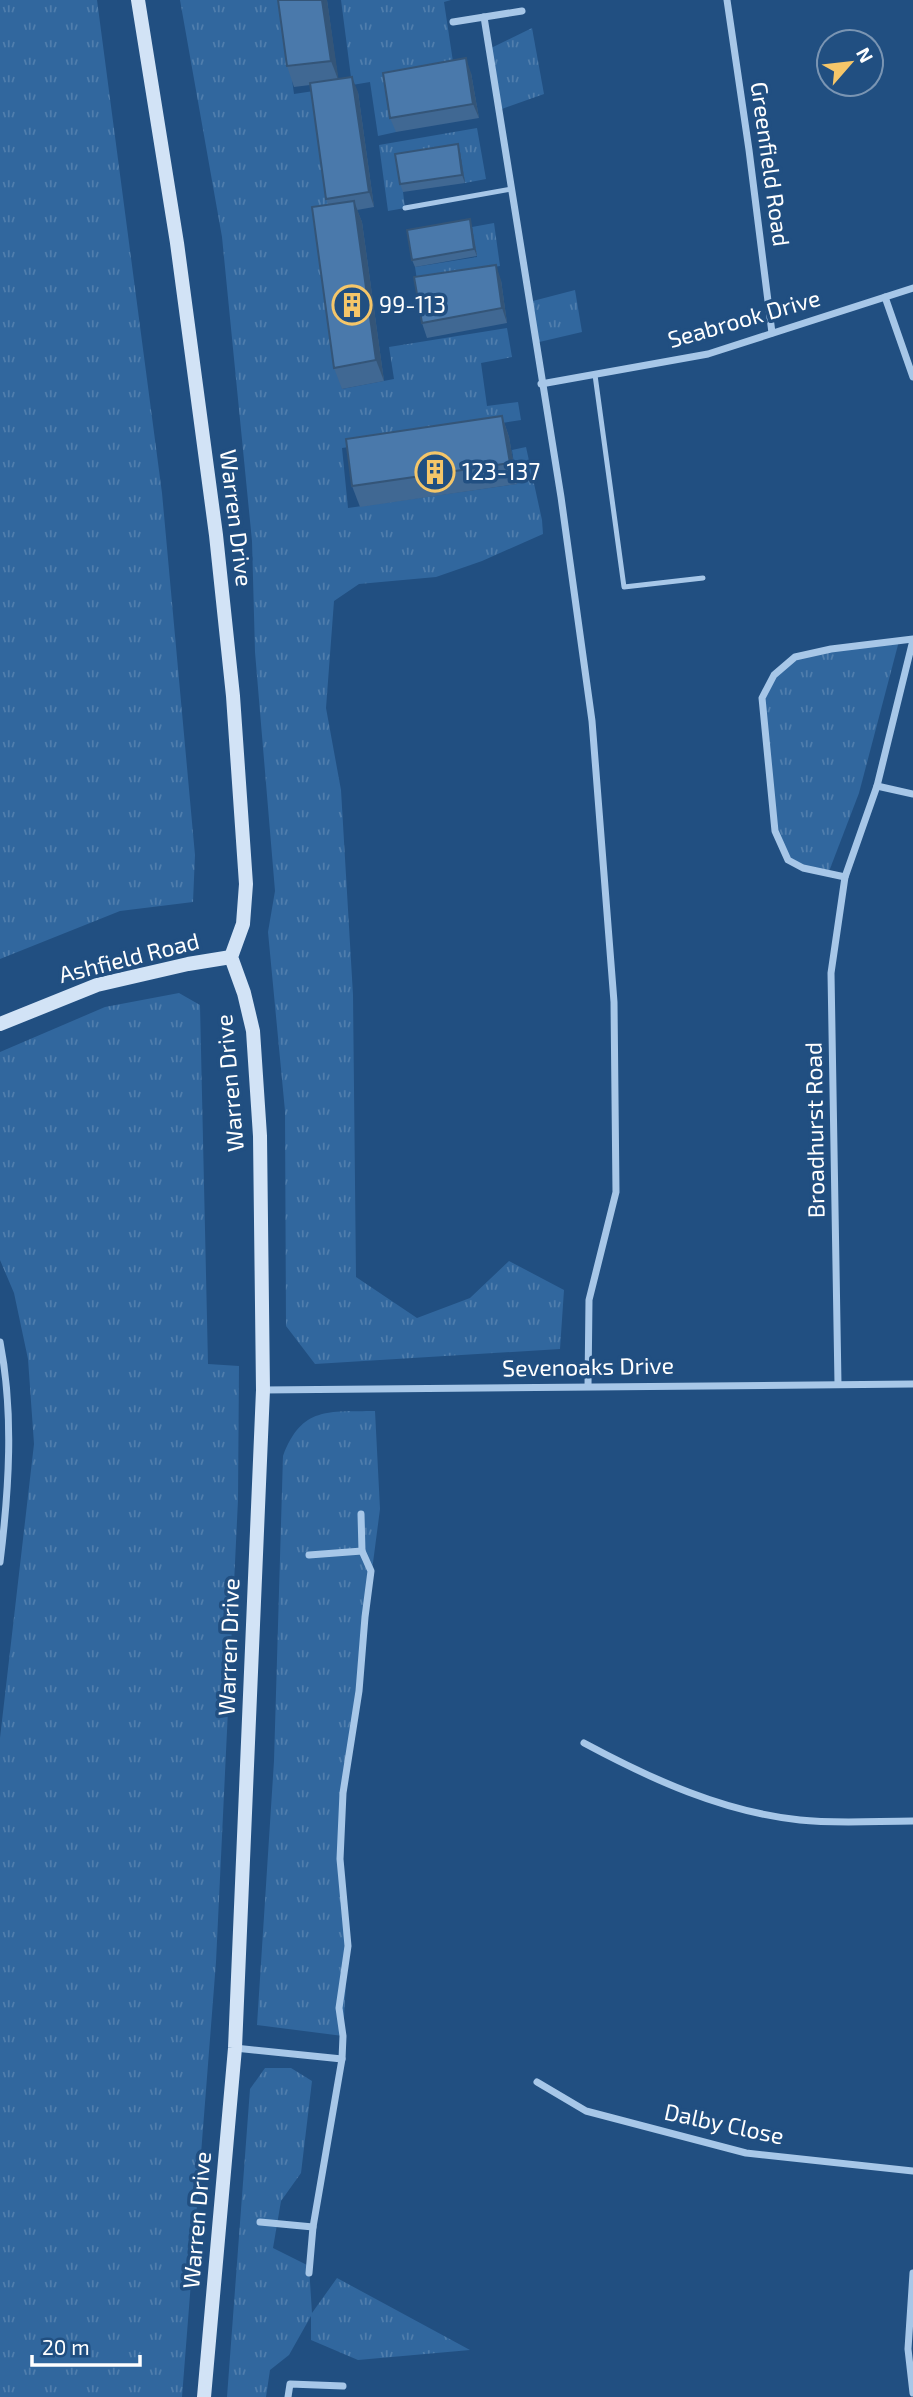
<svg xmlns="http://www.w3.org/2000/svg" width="913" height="2397" font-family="'Exo 2',sans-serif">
<defs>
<pattern id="grass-tufts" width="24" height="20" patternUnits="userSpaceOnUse" patternTransform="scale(1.75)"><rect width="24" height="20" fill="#31679e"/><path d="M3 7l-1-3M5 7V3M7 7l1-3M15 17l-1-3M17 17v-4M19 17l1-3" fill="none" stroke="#507ead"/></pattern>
</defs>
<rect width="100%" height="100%" fill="#214f81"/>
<g fill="url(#grass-tufts)">
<polygon points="0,0 97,0 162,493 195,855 193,902 120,911 0,959"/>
<polygon points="180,0 281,0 294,94 314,91 332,219 342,389 394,379 389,347 507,328 512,357 481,363 487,406 518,402 521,420 342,448 348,508 517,484 512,450 526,447 542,520 543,534 482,561 436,577 359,584 334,601 326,708 341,790 353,995 356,1277 417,1318 470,1298 509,1261 564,1290 560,1349 315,1364 286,1326 285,1111 268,932 275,891 255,652 252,541 222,237"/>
<polygon points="341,0 451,0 444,2 455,75 396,132 378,136 370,82 352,85"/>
<polygon points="532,28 544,94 499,110 489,49"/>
<polygon points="477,128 486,179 465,183 460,152 403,192 405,208 388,211 379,145"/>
<polygon points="494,223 500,266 417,280 415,267 477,257 472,227"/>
<polygon points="575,290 582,332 535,343 529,302"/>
<polygon points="899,641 859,793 828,874 788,860 775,831 762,698 774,675 795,657"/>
<polygon points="179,993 200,1005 208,1364 239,1366 238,1500 216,1962 182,2397 0,2397 0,1738 34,1444 28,1359 14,1293 0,1260 0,1052 105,1007"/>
<path d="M 375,1411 L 380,1509 L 343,1793 L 340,1859 L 348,1946 L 343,2036 L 257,2025 L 274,1761 L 283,1456 C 302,1406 328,1412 375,1411 Z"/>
<polygon points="265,2068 291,2068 312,2081 301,2173 281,2201 273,2248 309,2266 312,2313 337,2278 470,2350 358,2360 311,2340 311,2316 289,2355 270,2370 266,2397 227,2397 250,2089"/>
</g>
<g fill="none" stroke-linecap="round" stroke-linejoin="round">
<g stroke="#a7c7e8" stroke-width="5">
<polyline points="405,208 511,189"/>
<polyline points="595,375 624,587 703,578"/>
</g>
<g stroke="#a7c7e8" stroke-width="7">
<polyline points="727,0 749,150 772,333"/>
<polyline points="484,17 561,497 592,721 614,1002 616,1192 589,1300 588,1386"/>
<polyline points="453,22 522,11"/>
<polyline points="885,297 913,377"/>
<polyline points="541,384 708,354 913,288"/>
<polyline points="877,786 913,794"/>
<polyline points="845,877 803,868 788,860 775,831 762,698 774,675 795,657 831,649 913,639"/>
<path d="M 0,1342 C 14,1413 9,1490 0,1562"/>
<polyline points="838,1384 831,973 845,877 877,786 913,640"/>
<polyline points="263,1390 913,1384"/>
<polyline points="309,1555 362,1551"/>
<path d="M 584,1743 C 651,1779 723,1812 800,1820 C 836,1824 877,1821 913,1821"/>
<polyline points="235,2048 342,2059"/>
<polyline points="537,2082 586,2111 746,2153 913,2171"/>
<polyline points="260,2222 313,2227"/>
<polyline points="309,2273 313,2227 342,2059 343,2036 339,2008 348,1946 340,1859 343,1793 359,1691 365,1617 371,1571 362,1551 361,1514"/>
<polyline points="913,2273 908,2349 913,2393"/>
<polyline points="288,2397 290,2384 343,2386"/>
</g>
<g stroke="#d2e3f6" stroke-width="14">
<polyline points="138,0 177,243 216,535 233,696 246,884 243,924 231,957 244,993 253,1031 260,1136 263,1390 235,2048 204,2397"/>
<polyline points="0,1024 97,985 188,964 231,957"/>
</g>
</g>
<g fill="#406893">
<polygon points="278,0 327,0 338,79 358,92 374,207 357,210 362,222 384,381 342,389 334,368 328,205 326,199 310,85 294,87 287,66"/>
<polygon points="471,73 479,118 396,132 390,118"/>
<polygon points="458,144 460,152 465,183 403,192 400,184"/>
<polygon points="472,227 477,256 415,267 412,260"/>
<polygon points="501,280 507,323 427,338 422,323"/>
<polygon points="502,416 509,437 517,484 360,507 352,486"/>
</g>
<g fill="#345578">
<polygon points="322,0 327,0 339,82 331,61"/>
<polygon points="466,58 471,73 479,118 473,104"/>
<polygon points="352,77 358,92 374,207 369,192"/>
<polygon points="458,144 460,152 465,183 462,175"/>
<polygon points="354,201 362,222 384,381 376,360"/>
<polygon points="470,219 472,227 477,256 474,249"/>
<polygon points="496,265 501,280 507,323 502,308"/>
<polygon points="502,416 509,437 517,484 510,463"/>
</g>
<g fill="#4a79ab" stroke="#345578" stroke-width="2">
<polygon points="278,0 322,0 331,61 287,66"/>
<polygon points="466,58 473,104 390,118 383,73"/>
<polygon points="352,77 369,192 326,199 310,83"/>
<polygon points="458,144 462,175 400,184 395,154"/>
<polygon points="354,201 376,360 334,368 312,207"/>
<polygon points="470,219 474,249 412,260 407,230"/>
<polygon points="496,265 502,308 422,323 414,277"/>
<polygon points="502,416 510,463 352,486 346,439"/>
</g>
<defs>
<g id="building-ring" transform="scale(2.0125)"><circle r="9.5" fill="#214f81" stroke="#f5c669" stroke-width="1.5"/><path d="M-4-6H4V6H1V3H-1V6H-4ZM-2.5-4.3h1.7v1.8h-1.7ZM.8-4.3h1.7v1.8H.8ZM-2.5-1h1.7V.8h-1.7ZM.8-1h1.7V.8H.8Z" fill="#f5c669"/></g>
</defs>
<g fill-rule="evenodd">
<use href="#building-ring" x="352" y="305"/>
<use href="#building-ring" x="435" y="472"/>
</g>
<g text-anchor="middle" stroke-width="7" stroke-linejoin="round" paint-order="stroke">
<g font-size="23" fill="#fff" stroke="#214f81">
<text transform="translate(770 164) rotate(82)" y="8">Greenfield Road</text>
<text transform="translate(744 319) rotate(-16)" y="8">Seabrook Drive</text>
<text transform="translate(236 518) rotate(83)" y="8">Warren Drive</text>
<text transform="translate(129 958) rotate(-14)" y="8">Ashfield Road</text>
<text transform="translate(230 1083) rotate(-95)" y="8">Warren Drive</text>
<text transform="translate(815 1130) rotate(-91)" y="8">Broadhurst Road</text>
<text transform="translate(588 1367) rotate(-1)" y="8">Sevenoaks Drive</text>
<text transform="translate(229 1647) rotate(-88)" y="8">Warren Drive</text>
<text transform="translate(724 2124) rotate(12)" y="8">Dalby Close</text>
<text transform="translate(197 2220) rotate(-85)" y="8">Warren Drive</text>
</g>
<g font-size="23" fill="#fff" stroke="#214f81" text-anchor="start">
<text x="379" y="313">99-113</text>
<text x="462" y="480">123-137</text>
</g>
</g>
<g transform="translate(850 63) rotate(62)"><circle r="33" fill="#214f81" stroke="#7a95b3" stroke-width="2"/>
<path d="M0-5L12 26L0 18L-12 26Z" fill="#f5c669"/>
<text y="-10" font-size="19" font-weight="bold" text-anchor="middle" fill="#ffffff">N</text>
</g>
<path d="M32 2355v10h108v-10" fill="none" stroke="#ffffff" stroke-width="3.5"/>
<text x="42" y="2355" font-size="21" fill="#ffffff" stroke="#214f81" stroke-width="5" paint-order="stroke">20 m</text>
</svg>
